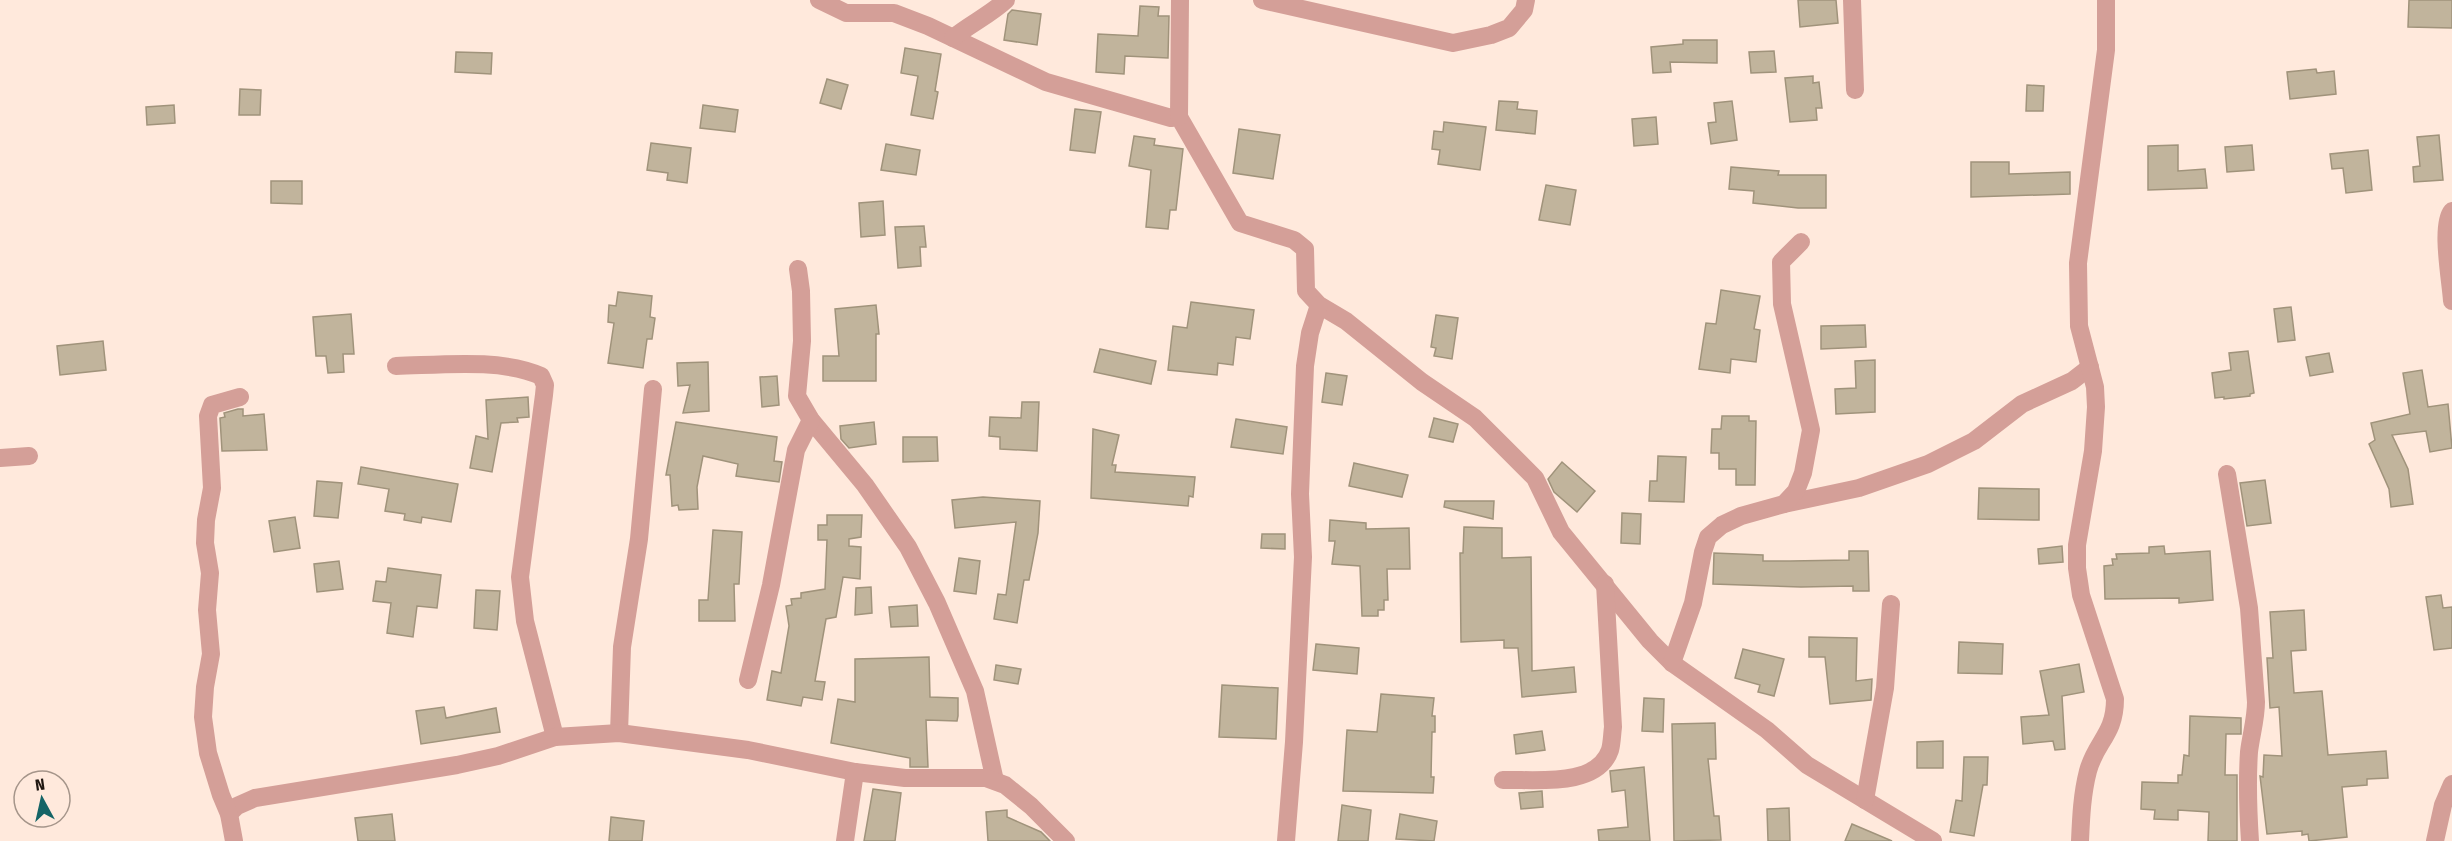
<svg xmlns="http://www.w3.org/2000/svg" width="2452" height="841" font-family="'Fira Sans Condensed',sans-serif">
<rect width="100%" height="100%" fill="#ffe9dc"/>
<g fill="#c1b49c" stroke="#a0937b" stroke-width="1.5">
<polygon points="1798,0 1836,0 1838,23 1800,27"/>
<polygon points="2409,0 2452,0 2452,28 2408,27"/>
<polygon points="1140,6 1159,7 1158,16 1169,16 1168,58 1125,56 1124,74 1096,72 1098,34 1138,36"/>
<polygon points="1012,10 1041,14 1037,45 1004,40 1008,14"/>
<polygon points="1683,40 1717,40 1717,63 1670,62 1671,72 1653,73 1651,47 1683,44"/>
<polygon points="905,48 941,54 935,91 938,92 933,119 911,115 918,76 901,73"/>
<polygon points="1774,51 1776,72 1751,73 1749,52"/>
<polygon points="456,52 492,53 491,74 455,72"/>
<polygon points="2316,69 2317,73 2334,71 2336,94 2290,99 2287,72"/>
<polygon points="1813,76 1813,83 1819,82 1822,108 1816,108 1817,120 1790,122 1785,78"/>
<polygon points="827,79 848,85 841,109 820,103"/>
<polygon points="2027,85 2044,86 2043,111 2026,111"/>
<polygon points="240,89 261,90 260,115 239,115"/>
<polygon points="1499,101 1518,102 1517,109 1537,111 1535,134 1496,130"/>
<polygon points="1732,101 1737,140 1711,144 1708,123 1716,122 1714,103"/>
<polygon points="174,105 175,123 147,125 146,107"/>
<polygon points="703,105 738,110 735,132 700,128"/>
<polygon points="1075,109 1101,112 1095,153 1070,150"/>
<polygon points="1656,117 1658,144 1634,146 1632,119"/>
<polygon points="1444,122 1486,127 1480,170 1438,164 1440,150 1432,149 1434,131 1443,132"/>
<polygon points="1239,129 1280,135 1273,179 1233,173"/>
<polygon points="2439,135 2443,180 2414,182 2413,167 2420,166 2417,137"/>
<polygon points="1134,136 1155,139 1154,145 1183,149 1176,210 1170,210 1168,229 1146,227 1151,170 1129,166"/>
<polygon points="651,143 691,148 687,183 667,180 668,173 647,170"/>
<polygon points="886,144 920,150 916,175 881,170"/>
<polygon points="2178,145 2178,171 2205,169 2207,188 2148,190 2148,146"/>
<polygon points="2252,145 2254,170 2227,172 2225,147"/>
<polygon points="2368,150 2372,190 2346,193 2343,168 2332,169 2330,154"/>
<polygon points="1971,162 2009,162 2009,174 2070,172 2070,194 1971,197"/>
<polygon points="1731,167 1779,171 1778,175 1826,175 1826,208 1798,208 1753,203 1754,191 1729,189"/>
<polygon points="271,181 302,181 302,204 271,203"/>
<polygon points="1546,185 1576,190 1570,225 1539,220"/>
<polygon points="883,201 885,235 861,237 859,203"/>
<polygon points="924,226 926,247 920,247 921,266 898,268 895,227"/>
<polygon points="1721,290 1760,296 1754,329 1760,330 1756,362 1731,359 1730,373 1699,369 1706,323 1716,324"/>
<polygon points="618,292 652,296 650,317 655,318 652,339 647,339 643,368 608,363 614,323 608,322 609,305 616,306"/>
<polygon points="1191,302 1254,310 1250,339 1236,337 1233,365 1218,363 1217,375 1168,370 1173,326 1187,328"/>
<polygon points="876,305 879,334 876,334 876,381 823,381 823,356 839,356 835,309"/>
<polygon points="2291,307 2295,340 2278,342 2274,309"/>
<polygon points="351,314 354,354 343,354 344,372 328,373 326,356 316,356 313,317"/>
<polygon points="1436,315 1458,318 1452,359 1434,356 1436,348 1431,347"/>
<polygon points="1865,325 1866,347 1821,349 1821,326"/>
<polygon points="103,341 106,370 60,375 57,346"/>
<polygon points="1100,349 1156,361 1151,384 1094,372"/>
<polygon points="2248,351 2254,393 2250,394 2250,396 2224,399 2224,397 2215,398 2212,373 2231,370 2229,353"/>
<polygon points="2329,353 2333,372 2310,376 2306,357"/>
<polygon points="1875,360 1875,412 1836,414 1835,389 1856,388 1855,361"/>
<polygon points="708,362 709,411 683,413 690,385 678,386 677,363"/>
<polygon points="2422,370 2428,407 2448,404 2452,448 2430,452 2426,431 2392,435 2408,469 2413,504 2391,507 2389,489 2369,444 2375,440 2371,423 2410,414 2403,373"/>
<polygon points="1326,373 1347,376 1342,405 1322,402"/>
<polygon points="777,376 779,405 762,407 760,377"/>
<polygon points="528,397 529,417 517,418 518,422 501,423 492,472 470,468 476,436 488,439 486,400"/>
<polygon points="1022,402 1039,402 1037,451 1000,449 1000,437 989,436 990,417 1021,418"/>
<polygon points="238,409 243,409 243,416 264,414 267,450 222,451 220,418 225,417 224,413"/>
<polygon points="1722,416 1749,416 1749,421 1756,421 1755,485 1736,485 1736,469 1719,469 1719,453 1711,453 1712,429 1721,429"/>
<polygon points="1434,418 1458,424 1453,442 1429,437"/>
<polygon points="1236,419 1287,427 1283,454 1231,447"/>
<polygon points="676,422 777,437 774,461 782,462 779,482 736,476 738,464 703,456 697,487 698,509 679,510 678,505 672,506 670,475 666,475"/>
<polygon points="874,422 876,444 849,448 841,439 840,426"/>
<polygon points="1093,429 1119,435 1112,465 1116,465 1115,472 1195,477 1193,497 1189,496 1188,506 1091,498"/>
<polygon points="903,437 937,437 938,461 903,462"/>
<polygon points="1658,456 1686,457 1684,502 1649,501 1650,481 1657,481"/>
<polygon points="1562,462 1595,491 1577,512 1554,492 1548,479"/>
<polygon points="1354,463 1408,475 1402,497 1349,486"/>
<polygon points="361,467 458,484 451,522 422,517 421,523 404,520 405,514 385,511 389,489 358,484"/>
<polygon points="2265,480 2271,523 2247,526 2240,483"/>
<polygon points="317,481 342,483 338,518 314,516"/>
<polygon points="1979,488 2039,489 2039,520 1978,519"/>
<polygon points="983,497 1040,501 1038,533 1029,580 1024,580 1017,623 994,619 998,594 1006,595 1016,522 955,528 952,500"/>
<polygon points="1445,501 1494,501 1493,519 1444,507"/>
<polygon points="1622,513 1641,514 1640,544 1621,543"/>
<polygon points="827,515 862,515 861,537 849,539 849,546 861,547 860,579 843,577 836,617 826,619 815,681 825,682 822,700 803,697 801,706 767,700 772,671 781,673 789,626 786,606 792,605 791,599 801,598 801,593 825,589 827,540 818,540 818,525 827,525"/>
<polygon points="295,517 300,548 274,552 269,521"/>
<polygon points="1330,520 1366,523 1366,529 1409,528 1410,569 1387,569 1388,600 1384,600 1384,610 1378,610 1378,616 1362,616 1360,566 1332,564 1335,541 1329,541"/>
<polygon points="1464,527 1502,528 1502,558 1531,557 1532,671 1574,667 1576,692 1522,697 1518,648 1504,648 1504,640 1461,642 1460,553 1463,553"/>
<polygon points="713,530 742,532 739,584 734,584 735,621 699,621 699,600 708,600"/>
<polygon points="1262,534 1285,534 1285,549 1261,548"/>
<polygon points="2062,546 2063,562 2039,564 2038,549"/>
<polygon points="2164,546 2165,554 2210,551 2213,600 2179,603 2179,598 2105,599 2104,566 2113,565 2112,559 2117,559 2116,554 2149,553 2149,547"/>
<polygon points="1849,551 1868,551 1869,591 1853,591 1853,586 1801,587 1713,584 1714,553 1763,555 1763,561 1790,561 1849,560"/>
<polygon points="959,558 980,561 976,594 954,591"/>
<polygon points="339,561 343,589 317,592 314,564"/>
<polygon points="388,568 441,575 437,608 417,606 413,637 387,633 391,603 373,601 376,581 386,582"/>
<polygon points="871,587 872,613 855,615 856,588"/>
<polygon points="476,590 500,591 497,630 474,628"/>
<polygon points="2441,595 2443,608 2452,607 2452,648 2434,650 2426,597"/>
<polygon points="917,605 918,626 891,627 889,607"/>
<polygon points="2304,610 2306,650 2291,651 2294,693 2322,691 2328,755 2386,751 2388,778 2367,779 2367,785 2342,787 2347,837 2309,841 2308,834 2302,835 2302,831 2267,834 2260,776 2263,777 2264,755 2282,756 2279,707 2270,708 2267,658 2273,658 2270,612"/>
<polygon points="1809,637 1857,638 1856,681 1872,679 1871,700 1830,704 1825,657 1809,657"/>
<polygon points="1959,642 2003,644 2002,674 1958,673"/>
<polygon points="1316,644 1359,648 1357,674 1313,670"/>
<polygon points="1743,649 1784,659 1774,696 1758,692 1760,685 1735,678"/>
<polygon points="929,657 930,697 958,698 958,716 957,721 926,720 928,767 910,767 910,758 831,743 838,699 855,702 855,659"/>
<polygon points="2079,664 2084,692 2062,696 2065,749 2055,750 2053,741 2023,744 2021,717 2049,715 2040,671"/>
<polygon points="996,665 1021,669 1018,684 994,680"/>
<polygon points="1222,685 1278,688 1276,739 1219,737"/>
<polygon points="1381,694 1434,698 1432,716 1435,716 1435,732 1432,732 1431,777 1434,777 1433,793 1343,791 1347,730 1377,732"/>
<polygon points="1644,698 1664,699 1663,732 1642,731"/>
<polygon points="444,707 446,718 496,708 500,732 421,744 416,711"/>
<polygon points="2190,716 2241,718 2241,734 2226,734 2225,775 2237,775 2237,841 2208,841 2209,812 2178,810 2178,820 2154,819 2155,810 2141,809 2142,782 2178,783 2178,775 2182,775 2184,755 2189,756"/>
<polygon points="1715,723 1716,759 1708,759 1714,816 1719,816 1721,840 1674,841 1672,724"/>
<polygon points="1542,731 1545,750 1516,754 1514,735"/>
<polygon points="1943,741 1943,768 1917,768 1917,742"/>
<polygon points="1964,757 1988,757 1987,785 1983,785 1974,836 1950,832 1956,800 1962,801"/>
<polygon points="1644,767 1650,841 1599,841 1598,830 1628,827 1625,790 1612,792 1610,771"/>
<polygon points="873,789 901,793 895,841 864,841"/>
<polygon points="1542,791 1543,807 1521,809 1519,793"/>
<polygon points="1342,805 1371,810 1368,841 1338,841"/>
<polygon points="1789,808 1790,841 1768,841 1767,809"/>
<polygon points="1007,810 1007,817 1041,832 1050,841 988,841 986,812"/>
<polygon points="392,814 395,841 358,841 355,818"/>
<polygon points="1400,814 1437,821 1434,841 1396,839"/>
<polygon points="611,817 644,821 642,841 609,841"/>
<polygon points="1852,824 1892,841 1845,841"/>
</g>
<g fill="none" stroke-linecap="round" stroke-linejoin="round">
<g stroke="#d49f98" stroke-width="18">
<polyline points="819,0 846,13 894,13 928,26 1046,82 1171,118 1179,117 1240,223 1294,240 1305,249 1306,291 1319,305 1346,321 1422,382 1475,418 1535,478 1561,532 1650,641 1672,663 1767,730 1807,765 1933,841"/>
<polyline points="1262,0 1453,43 1491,35 1509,28 1524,10 1526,0"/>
<polyline points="1852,0 1855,90"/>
<path d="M 953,38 C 970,24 990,15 1006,0"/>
<polyline points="1179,117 1180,0"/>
<path d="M 2452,211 C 2440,225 2451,282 2452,301"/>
<polyline points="798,269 801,291 802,341 797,396 811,420 865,485 908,547 937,603 975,691 995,781"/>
<path d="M 396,366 C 440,365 501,358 541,376 L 545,385 L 544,395 L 520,577 L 525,621 L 555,737"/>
<polyline points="0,458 29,456"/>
<path d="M 2227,474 L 2249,608 L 2256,702 C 2256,719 2251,735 2249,752 C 2247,782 2248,811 2250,841"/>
<polyline points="1784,504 1859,488 1928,464 1974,441 2022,404 2072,381 2090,367"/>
<polyline points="1672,663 1693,603 1703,552 1708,537 1722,525 1741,516 1784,504 1796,491 1803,473 1811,430 1782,304 1781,262 1801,242"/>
<polyline points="748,680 771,585 796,450 811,420"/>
<polyline points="619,733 622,647 639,539 653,389"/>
<path d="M 1503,780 C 1535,779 1597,788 1610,750 C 1612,743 1612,734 1613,727 L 1605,584"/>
<polyline points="1865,800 1885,688 1891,604"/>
<polyline points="229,814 237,806 255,798 457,765 498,756 555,737 619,733 748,750 855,772 905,778 986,778 1005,785 1031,806 1066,841"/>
<polyline points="234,841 229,814 221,795 208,753 203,717 205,687 211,654 207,610 210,573 205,543 206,520 212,488 208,416 212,405 240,397"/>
<polyline points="845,841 855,772"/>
<polyline points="1286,841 1294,742 1303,557 1300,494 1305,366 1310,333 1319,305"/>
<path d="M 2080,841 C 2081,818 2082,794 2088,771 C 2096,741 2115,735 2115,699 L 2081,595 L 2077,568 L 2077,545 L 2093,451 L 2096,407 L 2095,387 L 2079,326 L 2078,263 L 2106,50 L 2106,0"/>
<polyline points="2435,841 2443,805 2452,784"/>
</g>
</g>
<g transform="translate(42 799) rotate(352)"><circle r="28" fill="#ffe9dc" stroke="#a5958a" stroke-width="1.5"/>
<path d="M0-4.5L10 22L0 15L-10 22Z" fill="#156466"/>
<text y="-9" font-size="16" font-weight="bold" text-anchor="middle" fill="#1f1610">N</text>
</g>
</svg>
